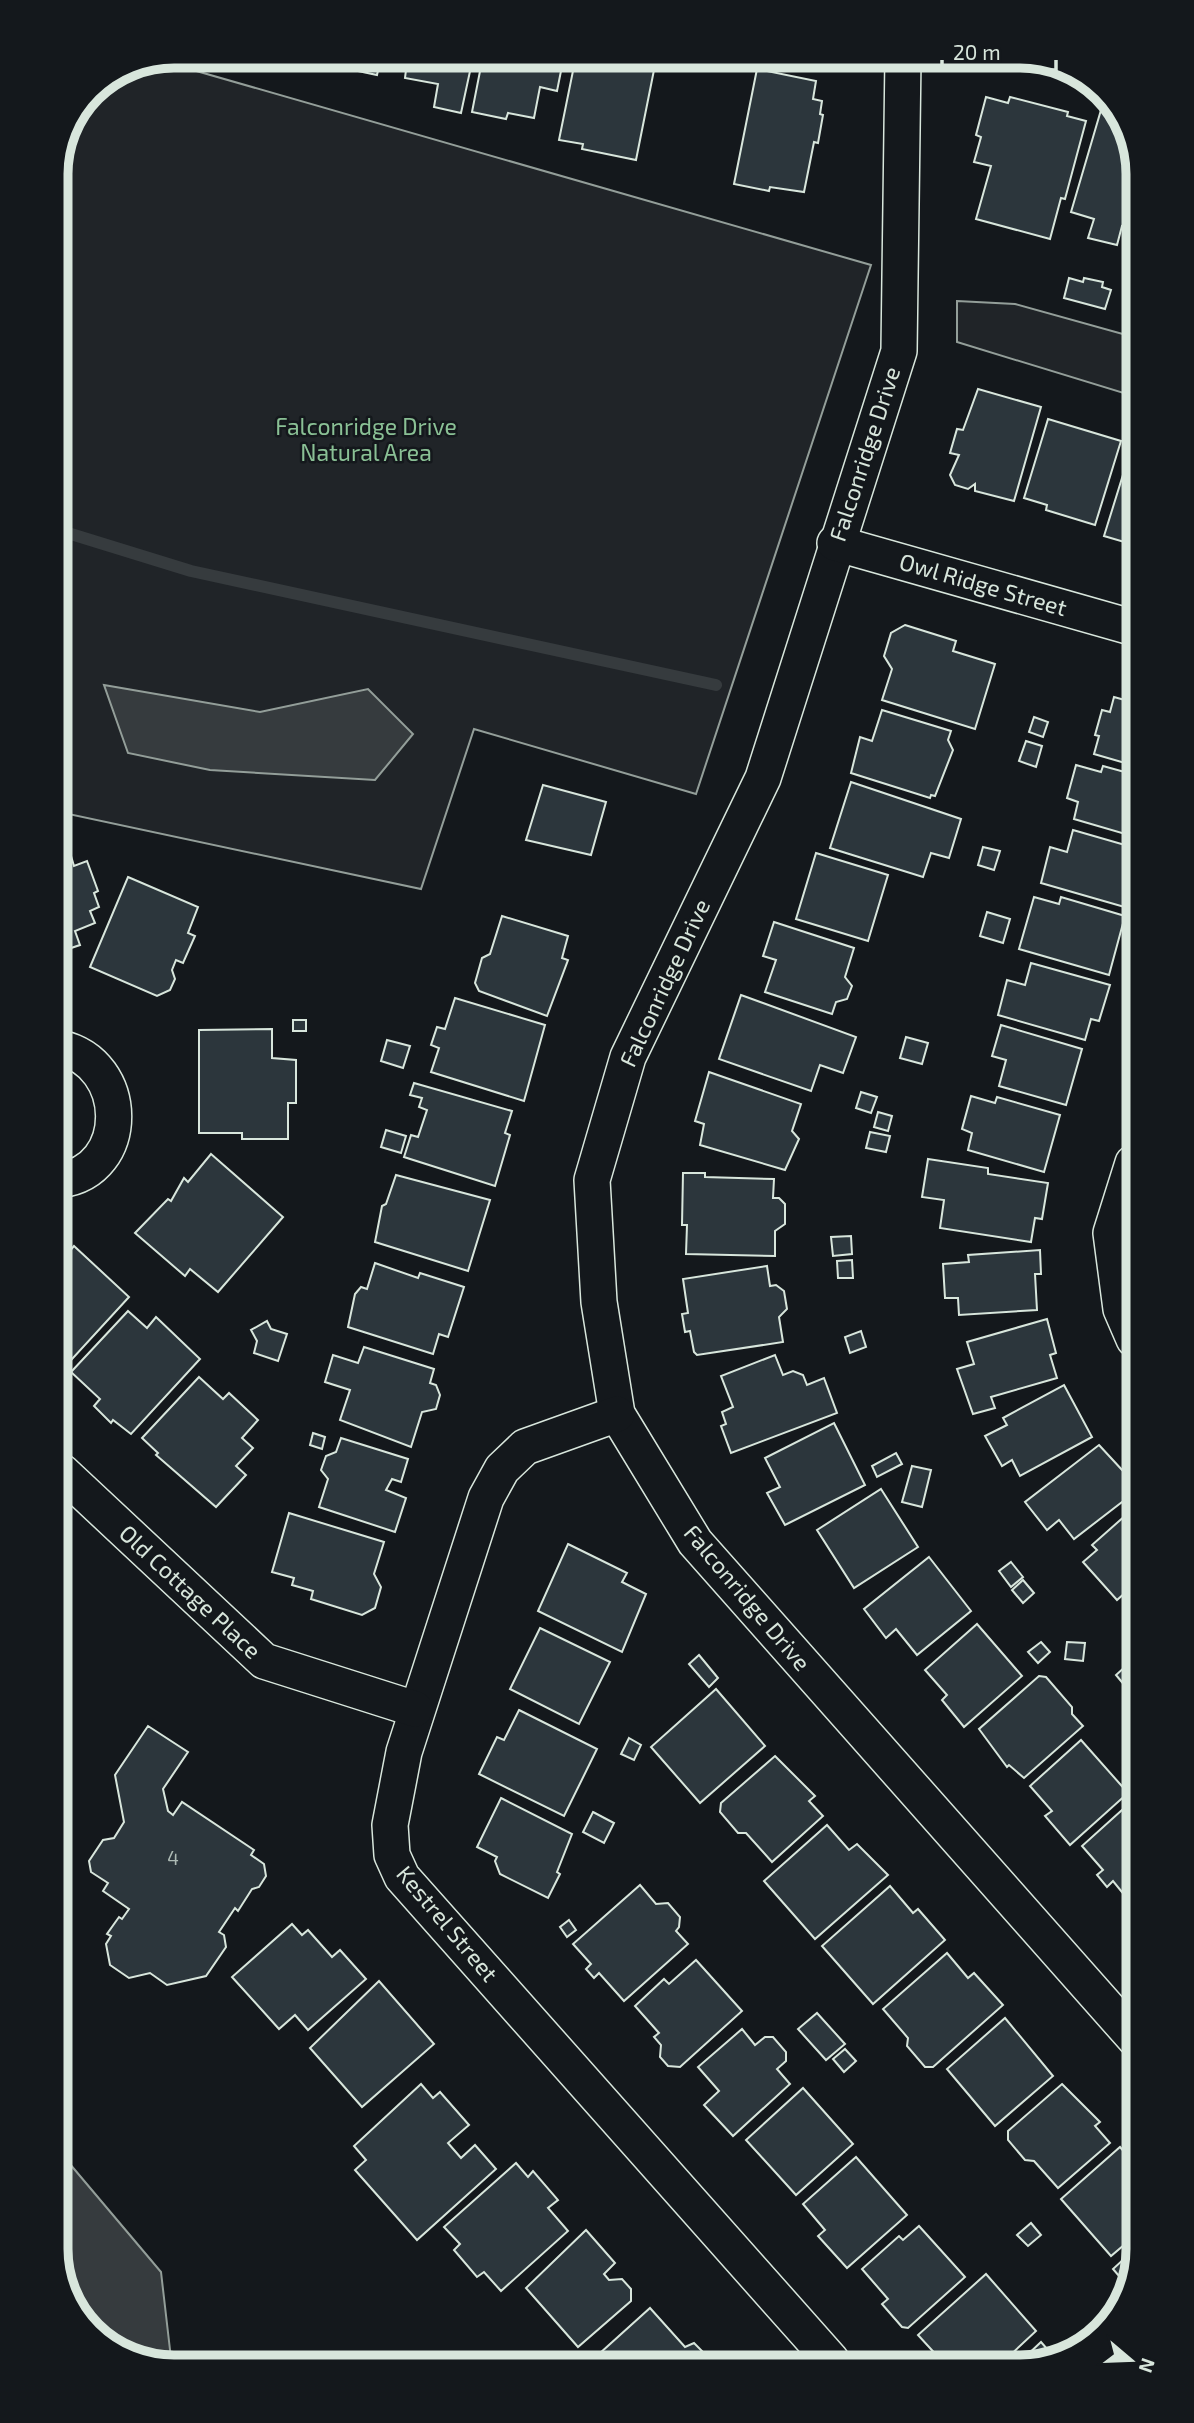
<svg xmlns="http://www.w3.org/2000/svg" width="1194" height="2423" font-family="'Exo 2',sans-serif">
<rect width="100%" height="100%" fill="#14181c"/>
<g fill="#202428" stroke="#939e99" stroke-width="2">
<polygon points="172,64 871,265 696,794 474,729 421,889 59,812 56,167 91,90 129,65"/>
<polygon points="957,301 1015,304 1130,336 1130,395 957,342"/>
</g>
<g fill="#363b3e" stroke="#939e99" stroke-width="2">
<polygon points="104,685 260,712 368,689 413,734 375,780 210,770 128,753"/>
<polygon points="64,2157 161,2272 172,2367 108,2347 65,2294"/>
</g>
<g fill="none" stroke-linecap="round" stroke-linejoin="round">
<polyline stroke="#363b3e" stroke-width="12" points="58,530 191,571 716,685"/>
</g>
<g fill="#2c363c" stroke="#d8e6dc" stroke-width="2">
<polygon points="656,60 636,160 582,149 583,144 559,140 575,61"/>
<polygon points="482,61 563,61 557,91 540,87 534,118 508,113 506,119 472,112"/>
<polygon points="380,62 377,75 339,67 340,63"/>
<polygon points="407,62 472,62 461,113 434,107 438,84 405,78"/>
<polygon points="757,69 816,81 813,99 822,101 820,114 823,115 818,143 814,142 804,192 770,187 769,191 734,184"/>
<polygon points="986,97 1008,103 1010,97 1068,112 1067,116 1086,121 1065,199 1061,198 1050,239 976,219 991,166 974,162 981,137 976,135"/>
<polygon points="1101,110 1118,115 1129,129 1130,228 1122,226 1117,245 1088,238 1094,219 1071,212"/>
<polygon points="1069,278 1083,282 1084,278 1103,282 1102,287 1111,290 1105,309 1064,298"/>
<polygon points="978,389 1041,407 1014,501 975,491 975,484 968,489 955,485 950,475 959,455 950,453 957,429 963,430"/>
<polygon points="1048,419 1121,441 1095,525 1046,510 1047,505 1024,498"/>
<polygon points="1127,462 1131,463 1131,544 1104,536"/>
<polygon points="905,625 956,641 953,651 995,664 975,729 882,700 892,669 884,656 891,633"/>
<polygon points="1114,697 1132,702 1132,765 1094,754 1099,736 1095,735 1102,710 1110,712"/>
<polygon points="882,710 951,731 948,740 953,750 935,796 931,795 930,798 851,773 860,737 872,741"/>
<polygon points="1034,717 1048,722 1043,737 1029,732"/>
<polygon points="1026,741 1042,746 1036,767 1019,761"/>
<polygon points="1076,765 1101,772 1103,766 1132,774 1132,836 1074,819 1078,802 1067,798"/>
<polygon points="851,782 961,819 949,858 931,853 923,877 830,848"/>
<polygon points="543,785 606,802 591,855 526,840"/>
<polygon points="1073,830 1132,847 1132,891 1128,908 1041,883 1050,847 1067,852"/>
<polygon points="983,847 1000,851 994,870 978,865"/>
<polygon points="816,853 888,875 868,941 796,919"/>
<polygon points="71,856 74,866 87,861 98,891 94,893 99,907 90,911 95,923 75,931 80,945 59,952 59,859"/>
<polygon points="128,877 198,907 188,933 195,936 183,963 176,960 172,970 175,979 170,990 157,996 90,967"/>
<polygon points="1034,897 1059,904 1061,897 1125,916 1109,975 1019,949"/>
<polygon points="987,912 1010,919 1003,943 980,936"/>
<polygon points="502,916 568,936 562,958 568,960 547,1016 479,991 475,983 482,958 490,954"/>
<polygon points="774,922 854,948 845,977 852,986 847,999 836,1002 832,1014 765,992 776,960 763,956"/>
<polygon points="1031,963 1110,985 1099,1021 1091,1019 1085,1040 998,1015 1007,980 1025,985"/>
<polygon points="741,995 856,1037 843,1073 820,1065 811,1091 719,1059"/>
<polygon points="455,998 545,1025 524,1101 431,1072 439,1048 431,1045 437,1027 445,1029"/>
<rect x="293" y="1020" width="13" height="11"/>
<polygon points="1001,1025 1082,1049 1066,1105 999,1086 1006,1060 992,1056"/>
<polygon points="272,1029 272,1058 296,1060 296,1103 288,1103 288,1139 242,1139 242,1133 199,1133 199,1030"/>
<polygon points="906,1037 928,1043 922,1064 900,1058"/>
<polygon points="387,1040 410,1046 403,1068 381,1061"/>
<polygon points="709,1072 801,1104 792,1131 799,1139 785,1170 700,1145 704,1124 695,1121"/>
<polygon points="414,1083 512,1111 505,1133 510,1135 495,1186 404,1157 411,1135 418,1137 427,1110 419,1107 422,1098 410,1095"/>
<polygon points="861,1092 877,1097 871,1113 856,1108"/>
<polygon points="971,1096 995,1103 997,1097 1060,1115 1044,1172 968,1150 972,1133 962,1129"/>
<polygon points="878,1112 892,1116 888,1131 874,1127"/>
<polygon points="386,1130 406,1136 401,1153 381,1147"/>
<polygon points="870,1132 890,1136 886,1152 866,1148"/>
<polygon points="211,1154 283,1217 218,1292 190,1269 185,1276 135,1233 168,1199 171,1201 184,1178 188,1182"/>
<polygon points="928,1159 988,1168 988,1174 1048,1183 1042,1219 1035,1218 1031,1242 940,1228 944,1200 922,1197"/>
<polygon points="683,1173 705,1173 705,1177 774,1179 773,1198 779,1198 785,1204 785,1224 775,1231 775,1256 686,1254 687,1225 682,1225"/>
<polygon points="396,1175 490,1200 468,1271 375,1242 382,1206 386,1204"/>
<polygon points="851,1236 852,1254 833,1256 831,1237"/>
<polygon points="74,1246 129,1297 62,1370 61,1261"/>
<polygon points="1040,1250 1041,1274 1035,1274 1037,1310 959,1315 958,1298 945,1298 943,1264 969,1262 968,1255"/>
<polygon points="852,1260 853,1278 838,1278 837,1261"/>
<polygon points="375,1263 418,1278 420,1273 464,1287 448,1337 439,1334 433,1354 348,1327 355,1294 361,1287 367,1289"/>
<polygon points="767,1266 770,1286 776,1285 784,1291 787,1309 779,1317 783,1342 697,1355 694,1352 690,1331 685,1332 682,1314 688,1313 683,1279"/>
<polygon points="128,1311 147,1328 156,1317 200,1359 131,1434 113,1420 111,1423 94,1406 100,1399 71,1372"/>
<polygon points="1047,1319 1056,1353 1050,1355 1057,1378 991,1397 995,1408 973,1414 957,1369 974,1364 967,1342"/>
<polygon points="267,1321 271,1329 287,1334 278,1361 254,1353 257,1341 251,1330"/>
<polygon points="861,1331 866,1347 850,1353 845,1337"/>
<polygon points="364,1347 434,1369 430,1383 436,1385 440,1395 436,1409 422,1412 411,1447 340,1420 350,1390 325,1382 333,1355 358,1363"/>
<polygon points="775,1355 783,1375 793,1371 803,1375 807,1385 824,1378 837,1413 731,1453 721,1426 726,1424 722,1412 733,1407 721,1376"/>
<polygon points="199,1377 223,1399 229,1393 258,1420 242,1438 253,1448 236,1466 246,1475 216,1507 156,1455 158,1453 142,1438"/>
<polygon points="1064,1385 1092,1437 1020,1476 1012,1460 1002,1466 985,1436 1007,1425 1003,1418"/>
<polygon points="834,1423 865,1485 785,1525 767,1493 780,1487 765,1458"/>
<polygon points="313,1433 325,1437 322,1449 310,1445"/>
<polygon points="341,1438 408,1459 401,1482 392,1479 386,1490 406,1498 395,1532 319,1507 328,1479 321,1470 326,1456 336,1452"/>
<polygon points="1099,1445 1135,1484 1135,1492 1074,1539 1059,1520 1047,1530 1025,1502"/>
<polygon points="896,1453 902,1464 877,1477 872,1466"/>
<polygon points="912,1466 931,1470 922,1507 902,1502"/>
<polygon points="881,1489 918,1547 854,1588 817,1530"/>
<polygon points="1135,1507 1135,1584 1117,1600 1083,1562 1097,1550 1092,1545"/>
<polygon points="289,1513 384,1542 374,1574 381,1587 375,1608 362,1615 311,1599 313,1591 292,1585 294,1578 272,1572"/>
<polygon points="568,1544 627,1573 622,1582 646,1594 622,1652 538,1611"/>
<polygon points="929,1557 971,1611 917,1655 896,1629 886,1638 864,1609"/>
<polygon points="1011,1562 1023,1577 1011,1587 999,1571"/>
<polygon points="1023,1580 1034,1593 1023,1603 1012,1590"/>
<polygon points="977,1624 1022,1676 964,1727 942,1700 947,1695 925,1670"/>
<polygon points="540,1628 610,1662 579,1724 510,1689"/>
<polygon points="1041,1642 1050,1652 1038,1663 1028,1652"/>
<polygon points="1067,1642 1085,1643 1083,1661 1065,1659"/>
<polygon points="699,1655 718,1678 709,1687 689,1664"/>
<polygon points="1127,1665 1136,1679 1126,1687 1116,1675"/>
<polygon points="1039,1676 1046,1677 1072,1707 1072,1714 1083,1726 1024,1778 1009,1765 1007,1767 979,1729"/>
<polygon points="716,1689 765,1746 700,1803 651,1747"/>
<polygon points="519,1710 597,1749 564,1816 479,1774 497,1737 504,1740"/>
<polygon points="148,1726 188,1752 163,1789 168,1811 173,1815 182,1802 254,1850 251,1855 264,1864 266,1876 259,1887 252,1889 238,1911 235,1908 219,1932 224,1935 226,1947 206,1976 167,1985 150,1973 129,1978 110,1965 106,1944 111,1936 107,1934 119,1917 122,1919 129,1909 103,1891 108,1883 91,1872 89,1861 103,1840 114,1838 124,1822 115,1775"/>
<polygon points="629,1738 641,1745 634,1760 621,1754"/>
<polygon points="1081,1740 1128,1793 1070,1845 1045,1816 1052,1811 1030,1786"/>
<polygon points="775,1756 815,1796 809,1801 823,1816 772,1862 746,1833 738,1833 720,1812 721,1803"/>
<polygon points="501,1798 572,1834 557,1872 560,1874 548,1898 500,1874 495,1861 497,1857 477,1847"/>
<polygon points="1132,1801 1136,1806 1136,1888 1126,1897 1113,1881 1107,1887 1097,1875 1103,1870 1082,1846"/>
<polygon points="593,1812 614,1823 604,1843 583,1832"/>
<polygon points="827,1825 849,1850 857,1844 888,1875 815,1939 764,1881"/>
<polygon points="640,1885 656,1904 668,1903 680,1917 679,1927 676,1931 688,1944 624,2001 599,1973 594,1978 586,1969 591,1964 573,1944"/>
<polygon points="890,1886 913,1913 918,1909 945,1940 873,2004 822,1946"/>
<polygon points="569,1920 576,1930 567,1937 560,1927"/>
<polygon points="292,1924 302,1935 308,1930 332,1957 340,1950 366,1979 308,2030 295,2015 279,2029 232,1977"/>
<polygon points="947,1953 968,1978 974,1973 1003,2005 933,2067 925,2067 907,2046 908,2038 883,2009"/>
<polygon points="696,1960 742,2011 680,2067 668,2066 660,2057 661,2045 654,2037 659,2033 635,2006 664,1979 669,1984"/>
<polygon points="379,1981 434,2044 362,2107 310,2048"/>
<polygon points="817,2013 845,2044 826,2060 798,2029"/>
<polygon points="1005,2018 1053,2076 995,2126 947,2069"/>
<polygon points="742,2029 755,2045 765,2037 773,2037 786,2052 786,2061 777,2069 790,2084 733,2136 704,2105 719,2091 698,2067"/>
<polygon points="845,2049 856,2061 844,2072 833,2059"/>
<polygon points="421,2084 433,2098 440,2092 469,2125 448,2143 461,2158 475,2145 496,2169 417,2240 355,2170 366,2160 354,2146"/>
<polygon points="1062,2084 1100,2122 1095,2126 1110,2143 1058,2188 1034,2161 1025,2160 1008,2140 1008,2131"/>
<polygon points="803,2088 853,2144 796,2195 746,2140"/>
<polygon points="1120,2147 1138,2168 1138,2233 1111,2256 1061,2199"/>
<polygon points="856,2157 907,2215 847,2268 818,2236 825,2230 803,2204"/>
<polygon points="516,2163 528,2177 533,2171 558,2200 548,2208 568,2231 501,2291 484,2272 477,2277 454,2250 460,2244 444,2227"/>
<polygon points="1031,2223 1041,2235 1028,2246 1017,2235"/>
<polygon points="919,2226 965,2277 908,2328 902,2327 882,2304 888,2299 862,2269 899,2236 903,2240"/>
<polygon points="586,2230 615,2263 604,2274 609,2280 622,2279 631,2289 631,2301 578,2347 526,2288"/>
<polygon points="1138,2246 1138,2249 1123,2298 1126,2284 1113,2269"/>
<polygon points="986,2274 1036,2331 1006,2359 940,2359 918,2335"/>
<polygon points="650,2308 685,2347 694,2343 705,2354 704,2362 589,2363"/>
<polygon points="1041,2342 1055,2358 1023,2359"/>
</g>
<g fill="none" stroke-linecap="round" stroke-linejoin="round">
<g stroke="#d8e6dc" stroke-width="38">
<g id="street">
<polyline points="903,57 899,351 763,778 628,1057 592,1180 599,1302 617,1414 695,1542 1137,2041"/>
<polyline points="835,543 1131,627"/>
<path d="M 60,1048 C 131,1063 132,1171 60,1180"/>
<polyline points="1133,1163 1111,1233 1121,1309 1134,1339"/>
<polyline points="617,1414 525,1447 502,1469 486,1498 404,1752 390,1825 392,1855 402,1877 831,2360"/>
<polyline points="62,1472 264,1661 415,1709"/>
</g>
</g>
<use href="#street" stroke="#14181c" stroke-width="35"/>
</g>
<g text-anchor="middle" stroke-width="5" stroke-linejoin="round" paint-order="stroke">
<g font-size="19" fill="#adbab4">
<text x="173" y="1865">4</text>
</g>
<g font-size="23" fill="#8ac095" stroke="#14181c">
<text x="366" y="435">Falconridge Drive<tspan x="366" dy="26">Natural Area</tspan></text>
</g>
<g font-size="23" fill="#d8e6dc" stroke="#14181c">
<text transform="translate(865 454) rotate(-72)" y="8">Falconridge Drive</text>
<text transform="translate(983 585) rotate(16)" y="8">Owl Ridge Street</text>
<text transform="translate(665 983) rotate(-65)" y="8">Falconridge Drive</text>
<text transform="translate(190 1592) rotate(43)" y="8">Old Cottage Place</text>
<text transform="translate(747 1598) rotate(50)" y="8">Falconridge Drive</text>
<text transform="translate(447 1924) rotate(50)" y="8">Kestrel Street</text>
</g>
</g>
<path d="M0 0H1194V2423H0ZM174 68H1020A106 106 0 0 1 1126 174V2249A106 106 0 0 1 1020 2355H174A106 106 0 0 1 68 2249V174A106 106 0 0 1 174 68Z" fill="#14181c" fill-rule="evenodd"/>
<path fill="none" stroke="#d8e6dc" stroke-width="9" d="M174 68H1020A106 106 0 0 1 1126 174V2249A106 106 0 0 1 1020 2355H174A106 106 0 0 1 68 2249V174A106 106 0 0 1 174 68Z"/>
<g transform="translate(1131 2360) rotate(109)" stroke="#14181c" stroke-width="5" paint-order="stroke">
<path d="M0-5L12 26L0 18L-12 26Z" fill="#d8e6dc"/>
<text y="-10" font-size="19" font-weight="bold" text-anchor="middle" fill="#d8e6dc">N</text>
</g>
<path d="M942 60v10h114v-10" fill="none" stroke="#d8e6dc" stroke-width="3.5"/>
<text x="953" y="60" font-size="21" fill="#d8e6dc" stroke="#14181c" stroke-width="5" paint-order="stroke">20 m</text>
</svg>
